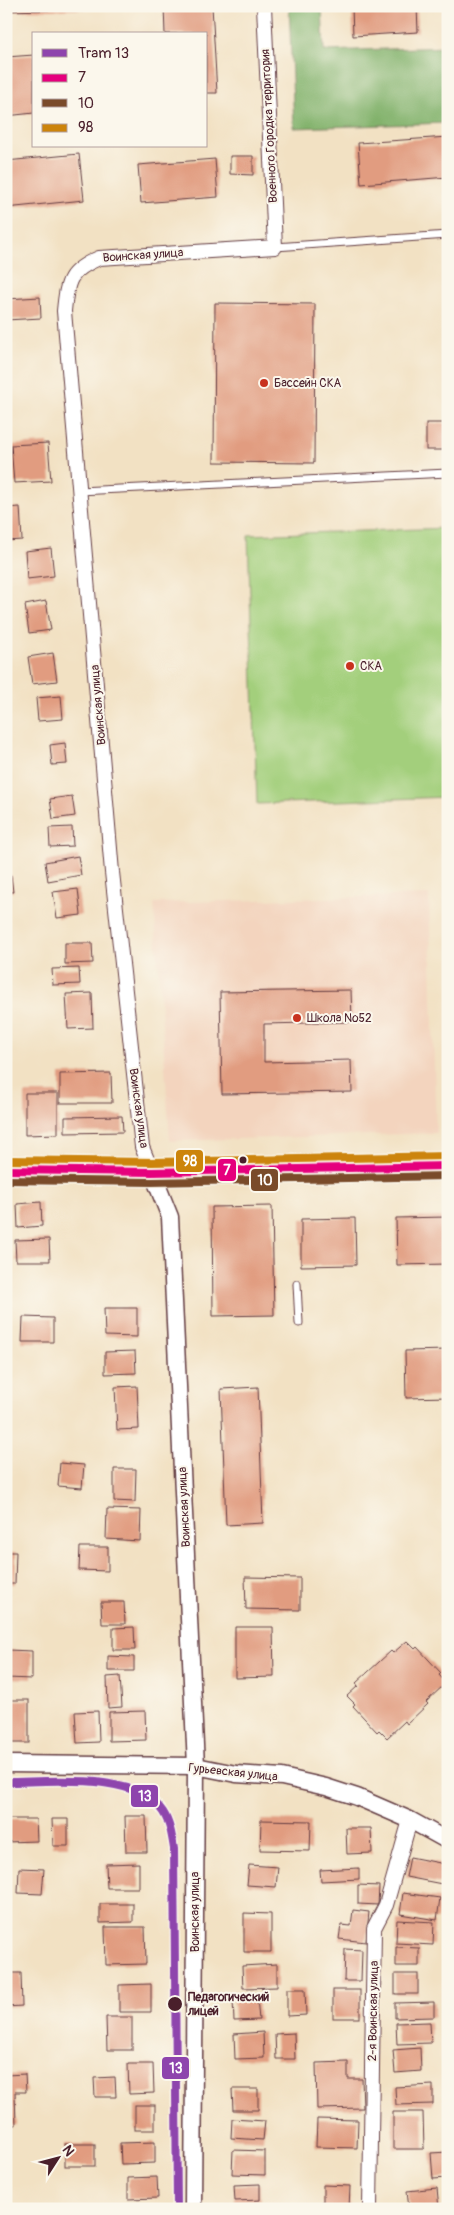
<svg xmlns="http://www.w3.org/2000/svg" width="454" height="2215" font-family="Pangolin,sans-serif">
<rect width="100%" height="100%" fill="#fbf7ec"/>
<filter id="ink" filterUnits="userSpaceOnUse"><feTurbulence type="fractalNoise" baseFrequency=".02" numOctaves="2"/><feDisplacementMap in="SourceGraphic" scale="10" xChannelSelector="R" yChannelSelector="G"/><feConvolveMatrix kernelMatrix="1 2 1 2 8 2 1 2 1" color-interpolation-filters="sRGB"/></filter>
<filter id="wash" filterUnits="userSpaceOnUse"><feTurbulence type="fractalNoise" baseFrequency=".0096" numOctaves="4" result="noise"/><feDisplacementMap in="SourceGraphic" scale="20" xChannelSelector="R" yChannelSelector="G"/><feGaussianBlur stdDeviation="1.12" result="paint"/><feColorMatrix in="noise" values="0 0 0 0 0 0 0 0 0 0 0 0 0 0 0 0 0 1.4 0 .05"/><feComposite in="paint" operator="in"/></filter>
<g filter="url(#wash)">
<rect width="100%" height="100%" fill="#f2e1c3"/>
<polygon fill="#f3d4be" points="429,895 436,1133 170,1141 154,903"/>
<polygon fill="#a3cf7c" stroke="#767754" points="448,528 448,797 257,804 248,535"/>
<polygon fill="#82b26c" stroke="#66684c" points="289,6 322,6 324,51 448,47 448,123 294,128"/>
<g id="blocks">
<g fill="#e19c80">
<polygon points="6,6 90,6 90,9 6,11"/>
<polygon points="164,6 212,6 217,93 206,93 206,34 165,34"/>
<polygon points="352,6 417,6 418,32 353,36"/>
<polygon points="34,55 34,113 6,116 6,57"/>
<polygon points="448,137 448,177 361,184 358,143"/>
<polygon points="79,154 84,200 6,208 6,161"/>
<polygon points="230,156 253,156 253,175 230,174"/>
<polygon points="215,159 218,197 141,203 138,165"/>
<polygon points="40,297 41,318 6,320 6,299"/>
<polygon points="215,303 315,304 314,463 214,462"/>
<rect x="426" y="423" width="22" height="27"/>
<polygon points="48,443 51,481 14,483 11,445"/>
<polygon points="20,507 22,540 6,541 6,508"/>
<polygon points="51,548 54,576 27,579 25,551"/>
<polygon points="46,601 51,630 29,633 25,605"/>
<polygon points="53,653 57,681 32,684 28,657"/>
<polygon points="61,696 63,719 38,721 36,698"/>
<polygon points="65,743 67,764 52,765 50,745"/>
<polygon points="72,796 75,816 53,819 50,799"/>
<polygon points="72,827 73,846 50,847 49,828"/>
<polygon points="78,856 81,875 48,881 45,862"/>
<polygon points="6,875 11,875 13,892 6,892"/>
<polygon points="78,889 81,915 57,918 53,892"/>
<polygon points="65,943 92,943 93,963 65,964"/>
<polygon points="79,968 80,984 53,985 52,969"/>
<polygon points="351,990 352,1022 264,1024 264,1062 351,1060 352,1092 222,1094 220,992"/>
<polygon points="92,993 93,1028 68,1029 66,994"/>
<polygon points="111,1073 112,1103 60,1103 60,1074"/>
<polygon points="25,1093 58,1093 58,1134 25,1135"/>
<polygon points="122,1116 123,1132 65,1133 65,1117"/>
<polygon points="41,1202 42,1226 18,1228 17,1204"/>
<polygon points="272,1206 274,1315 213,1316 212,1207"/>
<polygon points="448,1217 448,1264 397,1265 396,1218"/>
<polygon points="355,1218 356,1265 301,1266 301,1219"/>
<polygon points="49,1239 50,1261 16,1261 15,1240"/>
<polygon points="104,1308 137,1308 137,1337 105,1336"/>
<polygon points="23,1317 53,1318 53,1342 22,1342"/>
<polygon points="448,1350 448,1397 406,1398 405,1351"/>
<polygon points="135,1351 136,1373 105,1374 105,1352"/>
<polygon points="137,1386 139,1429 117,1430 115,1387"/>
<polygon points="258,1387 263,1523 226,1525 221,1389"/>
<polygon points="60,1463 84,1465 82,1488 58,1486"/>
<polygon points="114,1469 136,1469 135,1502 114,1501"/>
<polygon points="107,1509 141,1510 140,1541 106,1539"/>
<polygon points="80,1547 108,1547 108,1571 79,1570"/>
<polygon points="6,1552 16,1552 15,1584 6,1584"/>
<polygon points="245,1577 300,1578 300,1610 246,1609"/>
<polygon points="101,1602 124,1602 125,1624 102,1624"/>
<polygon points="134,1627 135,1650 113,1650 113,1628"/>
<polygon points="235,1627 273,1627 274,1677 235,1678"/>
<polygon points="407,1641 415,1649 417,1647 441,1673 439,1675 446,1683 426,1702 428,1704 407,1724 405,1721 387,1738 379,1730 377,1732 353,1706 355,1704 347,1696 358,1686 356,1683 391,1651 393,1653"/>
<polygon points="8,1650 32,1651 32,1679 7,1678"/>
<polygon points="108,1656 134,1657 134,1671 108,1671"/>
<polygon points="120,1676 122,1707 108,1708 107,1677"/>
<rect x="6" y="1700" width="23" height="43"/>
<polygon points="98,1711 99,1742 77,1743 75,1712"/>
<polygon points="145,1711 146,1740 109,1741 109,1712"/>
<polygon points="125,1816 146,1816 147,1852 126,1852"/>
<polygon points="6,1819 36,1819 37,1841 6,1842"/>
<polygon points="52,1819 68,1819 68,1846 53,1846"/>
<polygon points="261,1820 311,1821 310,1851 260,1850"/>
<polygon points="346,1828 371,1828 372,1853 347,1854"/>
<polygon points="410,1857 445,1864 442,1884 406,1877"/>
<polygon points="139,1863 139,1888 107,1888 106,1864"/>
<polygon points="249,1865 278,1867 276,1887 247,1885"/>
<polygon points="19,1868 44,1869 42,1894 18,1893"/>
<polygon points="359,1868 359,1879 321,1881 320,1870"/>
<polygon points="358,1885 379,1886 378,1905 358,1904"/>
<polygon points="403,1893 440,1898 437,1920 400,1914"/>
<polygon points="100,1904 133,1904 133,1922 100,1923"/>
<polygon points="353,1910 369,1912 366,1942 339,1939 341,1925 351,1926"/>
<polygon points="244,1913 271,1914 271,1952 244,1952"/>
<polygon points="397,1920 434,1922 433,1945 396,1943"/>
<polygon points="105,1927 145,1927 146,1964 106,1965"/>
<polygon points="396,1947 419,1948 419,1966 396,1966"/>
<polygon points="345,1949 362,1950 361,1981 344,1981"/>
<polygon points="277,1964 277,1987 243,1988 242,1966"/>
<polygon points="6,1973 21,1973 22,2006 6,2007"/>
<rect x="395" y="1974" width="23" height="20"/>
<polygon points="151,1984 151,2012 119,2012 119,1985"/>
<polygon points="287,1989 305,1989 306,2015 287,2016"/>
<rect x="333" y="1990" width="27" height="28"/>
<polygon points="257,1998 259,2020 234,2021 233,2000"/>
<polygon points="434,2002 434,2017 395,2018 395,2003"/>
<polygon points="106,2017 132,2017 132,2050 107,2050"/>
<polygon points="430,2022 431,2043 397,2044 396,2023"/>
<polygon points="263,2032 264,2058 235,2059 234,2034"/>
<polygon points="294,2033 295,2059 276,2059 275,2034"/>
<polygon points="420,2048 421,2071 395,2073 393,2050"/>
<polygon points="348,2062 348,2079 362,2079 363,2108 317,2109 316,2063"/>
<polygon points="128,2064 153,2064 154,2093 129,2094"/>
<polygon points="25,2074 26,2092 15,2092 16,2125 6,2126 6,2075"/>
<polygon points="115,2077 116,2097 95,2097 94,2078"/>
<polygon points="433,2085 433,2104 396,2105 395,2087"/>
<polygon points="232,2089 258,2089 258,2110 233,2110"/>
<rect x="135" y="2105" width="20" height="25"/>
<polygon points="393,2112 423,2112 424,2149 393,2149"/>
<polygon points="232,2119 265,2121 263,2140 231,2138"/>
<polygon points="317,2119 358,2120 357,2148 316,2147"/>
<polygon points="155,2142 155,2163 121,2164 120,2143"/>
<rect x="65" y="2144" width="30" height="22"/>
<polygon points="233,2150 265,2151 265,2175 232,2174"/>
<polygon points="448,2152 448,2178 433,2179 431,2153"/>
<polygon points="157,2177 158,2198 128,2199 128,2178"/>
<polygon points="260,2184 260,2200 235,2201 234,2185"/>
<polygon points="323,2185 350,2186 349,2209 323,2209"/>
<polygon points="437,2188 439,2209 409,2209 407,2191"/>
</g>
</g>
</g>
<g filter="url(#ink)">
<use href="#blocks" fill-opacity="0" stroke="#633c42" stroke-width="1"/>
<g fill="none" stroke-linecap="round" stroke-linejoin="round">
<g stroke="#633c42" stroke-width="9">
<g id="service">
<polyline points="275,247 448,235"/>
<polyline points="79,491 448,473"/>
<polyline points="297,1284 299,1323"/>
</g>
</g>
<g stroke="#633c42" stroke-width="16">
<g id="minor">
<path d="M 152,1172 L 142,1147 L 112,872 L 64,311 C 67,280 69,271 99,258 L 275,247 L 264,6"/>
<polyline points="370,2209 374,1928 386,1905 410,1820"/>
</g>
</g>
<g stroke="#633c42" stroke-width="19">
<g id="tertiary">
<polyline points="152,1172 170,1217 196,1766 193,2209"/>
<polyline points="6,1764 196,1766 236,1774 282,1777 326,1787 357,1797 410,1820 448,1841"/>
</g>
</g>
<g stroke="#633c42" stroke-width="21">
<polyline id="secondary" points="6,1170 152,1172 448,1166"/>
</g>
<use href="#service" stroke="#fff" stroke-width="7"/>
<use href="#minor" stroke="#fff" stroke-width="14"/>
<use href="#tertiary" stroke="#fff" stroke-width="16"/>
<use href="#secondary" stroke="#fff" stroke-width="19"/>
<g stroke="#fbf7ec" stroke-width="11">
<polyline id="bus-1" points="6,1170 152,1172 448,1166"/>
</g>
<g stroke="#fbf7ec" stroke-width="11">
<polyline id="bus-2" points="6,1180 152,1182 448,1176"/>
</g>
<g stroke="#fbf7ec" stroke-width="11">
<polyline id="bus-3" points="6,1160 152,1162 448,1156"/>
</g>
<use href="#bus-1" stroke="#e5007d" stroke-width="8"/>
<use href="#bus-2" stroke="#7a4b2a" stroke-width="8"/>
<use href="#bus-3" stroke="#cc840b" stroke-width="8"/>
<g stroke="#fbf7ec" stroke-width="11">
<path id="tram-1" d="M 6,1782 C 49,1782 137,1771 163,1812 C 170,1823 172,1836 174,1849 L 177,2209"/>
</g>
<use href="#tram-1" stroke="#8e44ad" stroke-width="8"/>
</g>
</g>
<g fill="#c8321e" stroke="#fbf7ec" stroke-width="2">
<circle cx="264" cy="383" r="5"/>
<circle cx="350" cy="666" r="5"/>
<circle cx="297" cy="1018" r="5"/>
</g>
<g fill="#4a1f2b" stroke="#fbf7ec" stroke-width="2">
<circle cx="243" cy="1160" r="4.5"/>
<circle cx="175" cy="2004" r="8"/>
</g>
<g text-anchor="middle" stroke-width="4" stroke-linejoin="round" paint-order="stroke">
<g font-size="12" fill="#4a1f2b" stroke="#fbf7ec">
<text transform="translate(269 126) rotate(-93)" y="4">Военного Городка территория</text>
<text transform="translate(143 255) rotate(-4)" y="4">Воинская улица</text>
<text transform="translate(98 705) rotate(-95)" y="4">Воинская улица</text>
<text transform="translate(139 1108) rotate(82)" y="4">Воинская улица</text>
<text transform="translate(184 1507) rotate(-93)" y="4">Воинская улица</text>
<text transform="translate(233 1772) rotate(6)" y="4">Гурьевская улица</text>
<text transform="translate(195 1912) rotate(-90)" y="4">Воинская улица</text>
<text transform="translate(373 2011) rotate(-89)" y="4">2-я Воинская улица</text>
</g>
<g font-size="12" fill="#4a1f2b" stroke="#fbf7ec" text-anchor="start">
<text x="274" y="387">Бассейн СКА</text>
<text x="360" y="670">СКА</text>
<text x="307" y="1022">Школа №52</text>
</g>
<g font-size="12" font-weight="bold" fill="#4a1f2b" stroke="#fbf7ec" text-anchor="start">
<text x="188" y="2001">Педагогический<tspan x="188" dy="14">лицей</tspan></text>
</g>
</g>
<g stroke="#fbf7ec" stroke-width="2">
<rect x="175" y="1149" width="29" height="24" rx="5" fill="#cc840b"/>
<rect x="217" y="1158" width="20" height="24" rx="5" fill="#e5007d"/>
<rect x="250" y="1168" width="29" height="24" rx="5" fill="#7a4b2a"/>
<rect x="130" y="1784" width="29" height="24" rx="5" fill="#8e44ad"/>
<rect x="161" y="2056" width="29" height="24" rx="5" fill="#8e44ad"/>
</g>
<g font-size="14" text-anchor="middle" font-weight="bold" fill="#fff">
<text x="190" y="1166">98</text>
<text x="227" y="1175">7</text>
<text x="265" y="1185">10</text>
<text x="145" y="1801">13</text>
<text x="176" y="2073">13</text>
</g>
<rect width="454" height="2215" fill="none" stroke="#fbf7ec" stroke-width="25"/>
<rect x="32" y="32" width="175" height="115" fill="#fbf7ec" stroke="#b4a19f"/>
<rect x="42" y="49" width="25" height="8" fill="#8e44ad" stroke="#b4a19f"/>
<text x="78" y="58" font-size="15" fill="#4a1f2b">Tram 13</text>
<rect x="42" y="74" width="25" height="8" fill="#e5007d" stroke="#b4a19f"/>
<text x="78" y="82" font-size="15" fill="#4a1f2b">7</text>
<rect x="42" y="99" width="25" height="8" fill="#7a4b2a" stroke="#b4a19f"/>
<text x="78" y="108" font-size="15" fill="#4a1f2b">10</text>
<rect x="42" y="124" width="25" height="8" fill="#cc840b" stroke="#b4a19f"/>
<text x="78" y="132" font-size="15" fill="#4a1f2b">98</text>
<g transform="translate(58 2158) rotate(54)" stroke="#fbf7ec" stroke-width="4" paint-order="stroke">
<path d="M0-4L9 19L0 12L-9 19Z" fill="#4a1f2b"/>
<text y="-8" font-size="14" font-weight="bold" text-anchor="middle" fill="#4a1f2b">N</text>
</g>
</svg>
